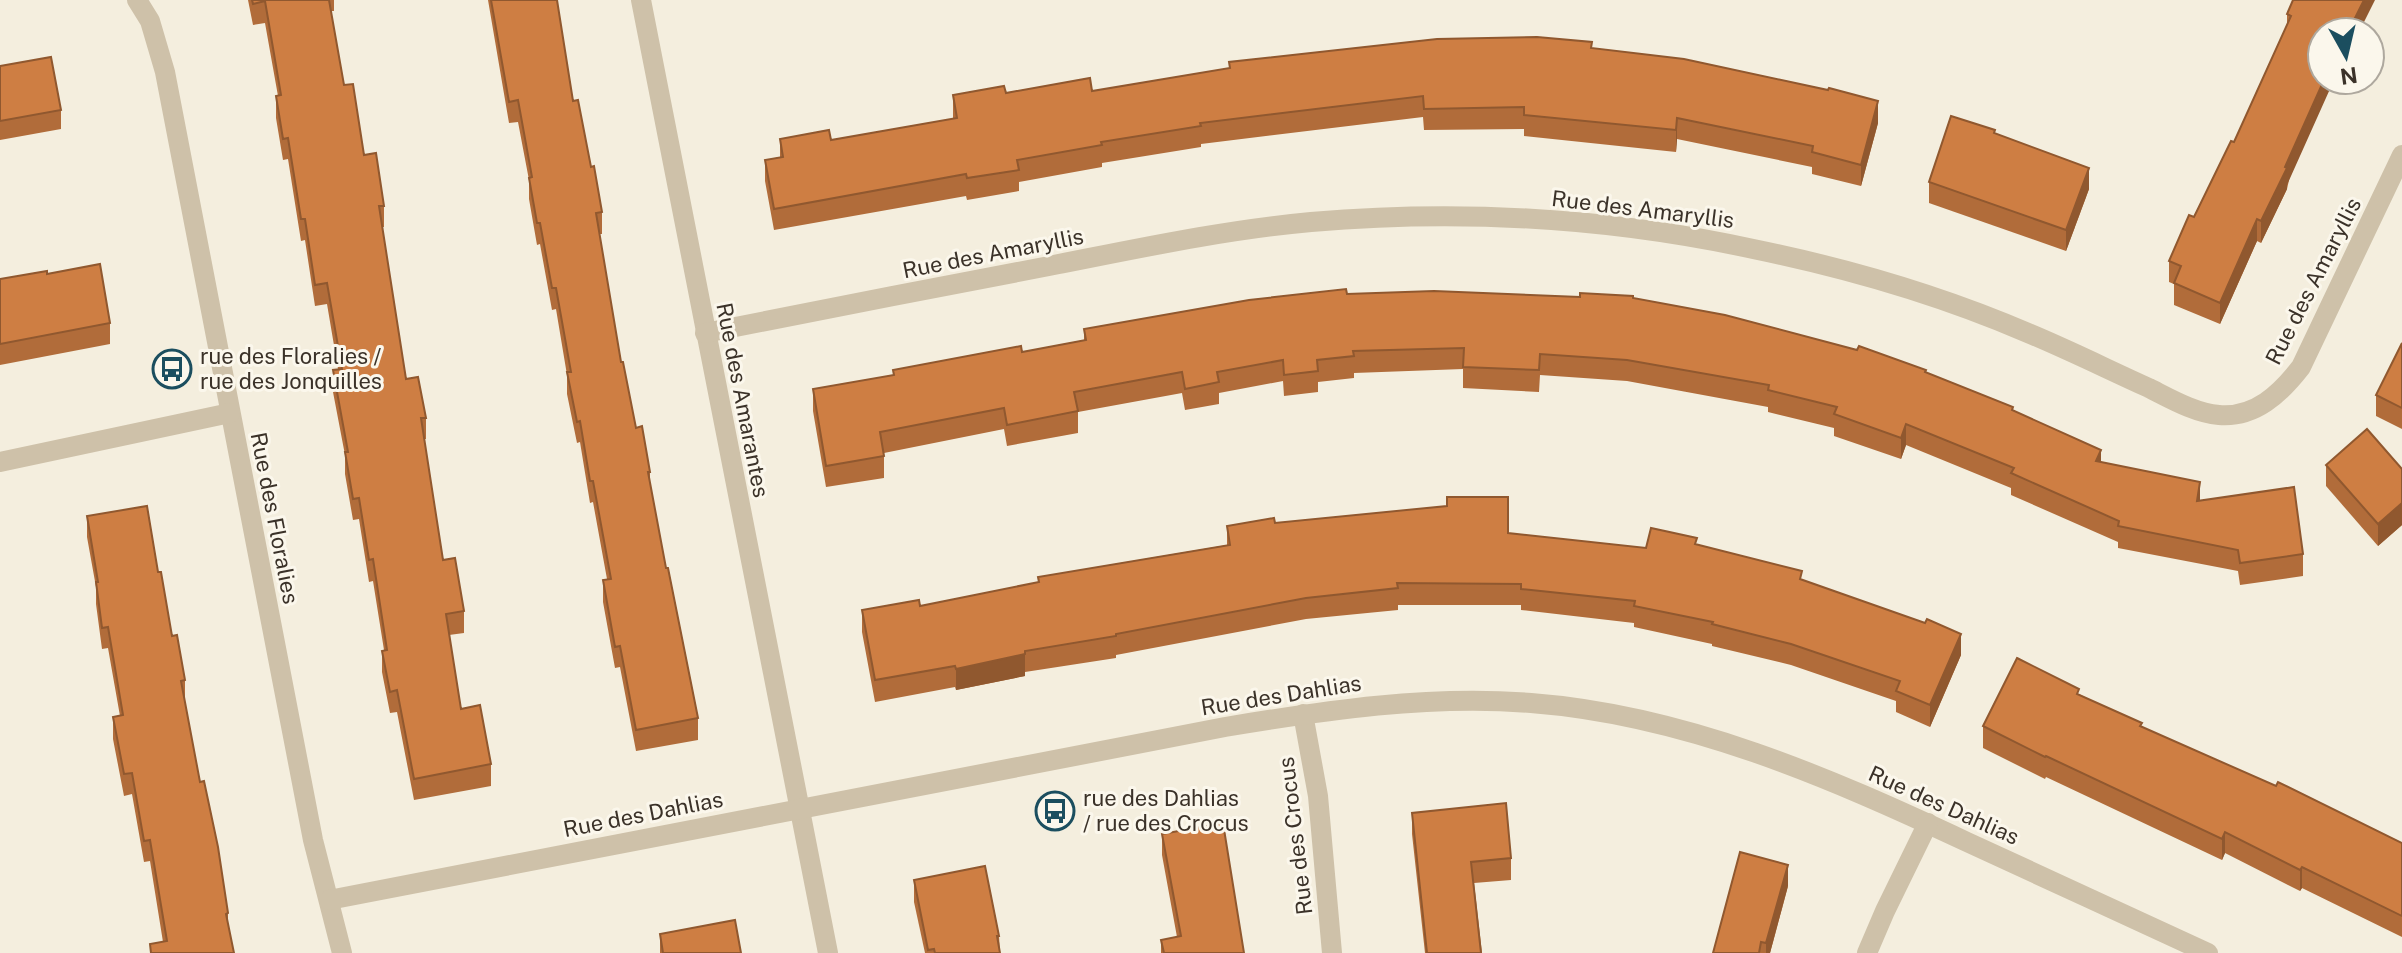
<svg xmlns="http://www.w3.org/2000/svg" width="2402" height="953" font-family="'Public Sans',sans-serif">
<rect width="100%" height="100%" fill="#f4eede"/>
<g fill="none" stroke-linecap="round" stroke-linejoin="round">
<g stroke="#cec1a9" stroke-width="20">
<polyline points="137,0 150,21 165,72 313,840 342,953"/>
<polyline points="641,0 828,953"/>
<path d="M 705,333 C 820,310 934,288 1049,266 C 1136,249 1223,230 1311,222 C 1460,209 1612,218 1758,250 C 1850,269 1942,296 2028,333 C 2069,350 2109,370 2149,388 C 2171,399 2195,413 2219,415 C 2255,418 2280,394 2301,367 L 2402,155"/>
<polyline points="0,462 230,413"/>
<polyline points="1303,714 1318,796 1332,953"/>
<path d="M 329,900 L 1225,727 C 1327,710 1428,695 1531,703 C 1686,715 1828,777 1967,842 C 2047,879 2128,916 2208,953"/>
<polyline points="1867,953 1885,911 1928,823"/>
</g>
</g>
<g fill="#b16c3a">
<polygon points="248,0 334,0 334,11 331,11 344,85 364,155 384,206 384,227 382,227 406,379 426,418 426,439 424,439 443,560 464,611 464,633 449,635 461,709 491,764 491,786 414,800 397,712 390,713 382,672 382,651 384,650 373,581 369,582 359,519 353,520 345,474 345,455 333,392 333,370 338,369 327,304 315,306 305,240 301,241 288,159 283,160 276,118 276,96 278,96 265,23 253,25"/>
<polygon points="488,0 557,0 573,101 602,212 602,234 599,234 621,362 636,428 650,472 650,483 666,568 698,718 698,740 636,751 620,667 615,668 603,602 603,580 607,579 593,502 590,503 580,442 577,443 567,394 567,375 556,309 552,310 540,244 537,245 529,199 529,180 518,122 509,123"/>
<polygon points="2287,14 2322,32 2287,189 2261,243 2257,241 2220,324 2174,305 2174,284 2169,282 2169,261 2234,142 2287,25"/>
<polygon points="1592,49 1878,123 1861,186 1812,174 1812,167 1677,139 1676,152 1524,136 1524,129 1424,130 1423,117 1201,144 1201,147 1102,163 1102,167 1019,182 1019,191 967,200 966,196 774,230 765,181 765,160 780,157 780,139 831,140 953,119 953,95 1092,91 1229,68 1229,62"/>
<polygon points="0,66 61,110 61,129 0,140"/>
<polygon points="1995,133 2089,189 2066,251 1929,203 1929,182"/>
<polygon points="47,274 110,323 110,344 0,365 0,279"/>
<polygon points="1347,294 1633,298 1926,372 2013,411 2101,462 2200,500 2303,554 2303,576 2240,585 2238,571 2118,548 2118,542 2011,495 2011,488 1906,445 1901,459 1834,436 1834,428 1768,412 1768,407 1627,381 1540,375 1539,392 1463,388 1463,369 1354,373 1354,378 1318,382 1318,392 1284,396 1283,381 1219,393 1219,404 1185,410 1182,393 1078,412 1078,433 1007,446 1004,429 884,453 884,478 826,487 813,411 813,389 893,375 893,370 1022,352 1084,340 1084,329"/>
<polygon points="2402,343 2402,429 2376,416 2376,395"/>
<polygon points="2326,465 2402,469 2402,525 2378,546 2326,486"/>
<polygon points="87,516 158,572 172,636 185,680 185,702 200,782 228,913 228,927 234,953 150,953 150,944 163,942 150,861 144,862 132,794 124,796 113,739 113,717 120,716 108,648 102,649 96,604 96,587 87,537"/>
<polygon points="1275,523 1508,533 1646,548 1697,544 1802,580 1961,655 1930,727 1896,712 1896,701 1791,665 1712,646 1712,644 1634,627 1634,623 1521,610 1521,605 1398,605 1398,610 1306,619 1116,655 1116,658 1025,672 1025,676 956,690 955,687 875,702 862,632 862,610 920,606 1038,582 1038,577 1227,545 1227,526"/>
<polygon points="2079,694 2142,727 2402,843 2402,937 2302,888 2300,891 2225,853 2222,860 2046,777 2045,779 1983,748 1983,726"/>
<polygon points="1412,813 1511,858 1511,880 1474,883 1482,953 1425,953 1412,834"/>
<polygon points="1162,834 1244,953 1161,953 1161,940 1177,937 1162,855"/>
<polygon points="914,880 999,936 1000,953 925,953 914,902"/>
<polygon points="1788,886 1770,953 1713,953"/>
<polygon points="660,934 741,953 660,953"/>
</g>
<g fill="#90582f">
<polygon points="2364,0 2375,0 2359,32 2348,32"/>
<polygon points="2324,80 2334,80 2287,185 2287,189 2261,243 2261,221"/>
<polygon points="1878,101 1878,123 1861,186 1861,165"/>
<polygon points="1677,118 1677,139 1676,152 1676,130"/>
<polygon points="2089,168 2089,189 2066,251 2066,230"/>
<polygon points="2257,219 2257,241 2220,324 2220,303"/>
<polygon points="1906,424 1906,445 1901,459 1901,438"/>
<polygon points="2101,450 2101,471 2096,461"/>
<polygon points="2200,482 2200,503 2197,501"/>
<polygon points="2402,503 2402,525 2378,546 2378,524"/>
<polygon points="1961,634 1961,655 1930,727 1930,705"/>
<polygon points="1025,654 1025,676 956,690 956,669"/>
<polygon points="2225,832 2225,853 2222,860 2222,839"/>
<polygon points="1788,865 1788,886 1770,953 1766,953 1766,943"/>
<polygon points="2302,867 2302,888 2300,891 2300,870"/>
</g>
<g fill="#ce7e43" stroke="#90582f" stroke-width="2">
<polygon points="252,0 329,0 344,85 353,84 364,155 376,153 384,206 379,206 406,379 418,377 426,418 421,418 443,560 455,558 464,611 446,614 461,709 480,705 491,764 414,779 397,690 390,692 382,651 387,650 373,559 369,560 359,498 353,499 345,452 348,452 333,370 342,369 327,283 315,285 305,219 301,219 288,138 283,139 276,96 281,95 265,1 253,4"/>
<polygon points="491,0 557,0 573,101 578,100 591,167 594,166 602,212 596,213 621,362 623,362 636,428 642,426 650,472 648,472 666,568 668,568 698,718 636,730 620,646 615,647 603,580 611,579 593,481 590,481 580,421 577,422 567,372 571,372 556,288 552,288 540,223 537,223 529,178 532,177 518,100 509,102"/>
<polygon points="2293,0 2364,0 2348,32 2322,32 2322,80 2324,80 2285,167 2287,168 2261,221 2257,219 2220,303 2174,283 2181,266 2169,261 2189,215 2194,217 2231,141 2234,142 2291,16 2287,14"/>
<polygon points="1537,37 1592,42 1591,48 1684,59 1828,90 1829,88 1878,101 1861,165 1812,152 1813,146 1677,118 1676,130 1524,115 1524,107 1424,109 1423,96 1200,123 1201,126 1101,142 1102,145 1017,160 1019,170 967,178 966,174 774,209 765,160 783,157 780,139 829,130 831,140 957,118 953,95 1004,86 1006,93 1090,78 1092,91 1230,68 1229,62 1437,39"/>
<polygon points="51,57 61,110 0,121 0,66"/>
<polygon points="1951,116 1995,130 1994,133 2089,168 2066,230 1929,182"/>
<polygon points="100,264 110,323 0,344 0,279 47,271 47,274"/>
<polygon points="1346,289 1347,294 1434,291 1580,297 1580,293 1633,296 1633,298 1725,315 1857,350 1859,346 1926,370 1925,372 2013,407 2012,410 2101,450 2096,461 2200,482 2197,501 2294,487 2303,554 2240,563 2238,550 2118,526 2119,521 2011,473 2014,468 1906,424 1901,438 1834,414 1837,407 1768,390 1769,385 1627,360 1540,354 1539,370 1463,367 1464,348 1353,351 1354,356 1317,360 1318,371 1284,375 1283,360 1217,372 1219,382 1185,389 1182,372 1074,392 1078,411 1007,425 1004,408 880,432 884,456 826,466 813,389 894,375 893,370 1021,346 1022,352 1086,340 1084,329 1249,300"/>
<polygon points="2402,343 2402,408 2376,395"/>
<polygon points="2367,429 2402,469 2402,503 2378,524 2326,465"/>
<polygon points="1447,497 1508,497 1508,533 1646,548 1651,528 1697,538 1695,544 1802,571 1800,579 1925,623 1927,619 1961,634 1930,705 1896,691 1900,681 1791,644 1712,624 1713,622 1634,606 1635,601 1521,589 1521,584 1397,583 1398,588 1306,598 1116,634 1116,636 1025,651 1025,654 956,669 955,666 875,680 862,610 919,600 920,606 1039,582 1038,577 1230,545 1227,526 1274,518 1275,523 1447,506"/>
<polygon points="147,506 158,572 161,572 172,636 177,635 185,680 181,681 200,782 204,781 218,847 228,913 226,914 234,953 151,953 150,944 167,941 150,840 144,841 132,773 124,774 113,717 123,715 108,627 102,628 96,582 98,582 87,516"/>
<polygon points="2017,658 2079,689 2077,694 2142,723 2140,726 2276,786 2278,782 2402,843 2402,916 2302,867 2300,870 2225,832 2222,839 2046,756 2045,757 1983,726"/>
<polygon points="1506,803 1511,858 1471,862 1481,953 1427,953 1412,813"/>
<polygon points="1223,823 1244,953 1164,953 1161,940 1181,936 1162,834"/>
<polygon points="1740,852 1788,865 1766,943 1761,942 1759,953 1713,953"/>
<polygon points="985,866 999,936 997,936 1000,953 935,953 934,949 928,950 914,880"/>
<polygon points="735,920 741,953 663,953 660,934"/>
</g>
<defs>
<g id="bus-ring" transform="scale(2)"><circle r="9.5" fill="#fbf7ec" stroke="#1b4e5f" stroke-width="1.5"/><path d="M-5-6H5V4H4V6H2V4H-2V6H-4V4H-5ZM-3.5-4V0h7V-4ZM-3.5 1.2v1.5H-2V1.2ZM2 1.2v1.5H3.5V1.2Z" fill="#1b4e5f"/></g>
</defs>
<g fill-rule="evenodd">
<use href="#bus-ring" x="172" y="369"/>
<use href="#bus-ring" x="1055" y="811"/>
</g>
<g text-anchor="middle" stroke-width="6" stroke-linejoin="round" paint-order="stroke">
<g font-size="22" fill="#3b3229" stroke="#fbf7ec">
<text transform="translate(1643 209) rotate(7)" y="8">Rue des Amaryllis</text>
<text transform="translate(993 253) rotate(-11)" y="8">Rue des Amaryllis</text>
<text transform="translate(2313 281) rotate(-63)" y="8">Rue des Amaryllis</text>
<text transform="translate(743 400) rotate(79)" y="8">Rue des Amarantes</text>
<text transform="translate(275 518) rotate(79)" y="8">Rue des Floralies</text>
<text transform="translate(1281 695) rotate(-9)" y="8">Rue des Dahlias</text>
<text transform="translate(1944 805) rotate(24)" y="8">Rue des Dahlias</text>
<text transform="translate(643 814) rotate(-11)" y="8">Rue des Dahlias</text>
<text transform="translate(1295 836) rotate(-97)" y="8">Rue des Crocus</text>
</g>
<g font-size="22" fill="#3b3229" stroke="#fbf7ec" text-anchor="start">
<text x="200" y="364">rue des Floralies /<tspan x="200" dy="25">rue des Jonquilles</tspan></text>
<text x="1083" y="806">rue des Dahlias<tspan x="1083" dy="25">/ rue des Crocus</tspan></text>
</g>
</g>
<g transform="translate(2346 56) rotate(172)"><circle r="38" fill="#fbf7ec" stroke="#aea89e" stroke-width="2"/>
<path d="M0-6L14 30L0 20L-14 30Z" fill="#1b4e5f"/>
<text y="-12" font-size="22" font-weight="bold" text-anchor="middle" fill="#3b3229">N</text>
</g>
</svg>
